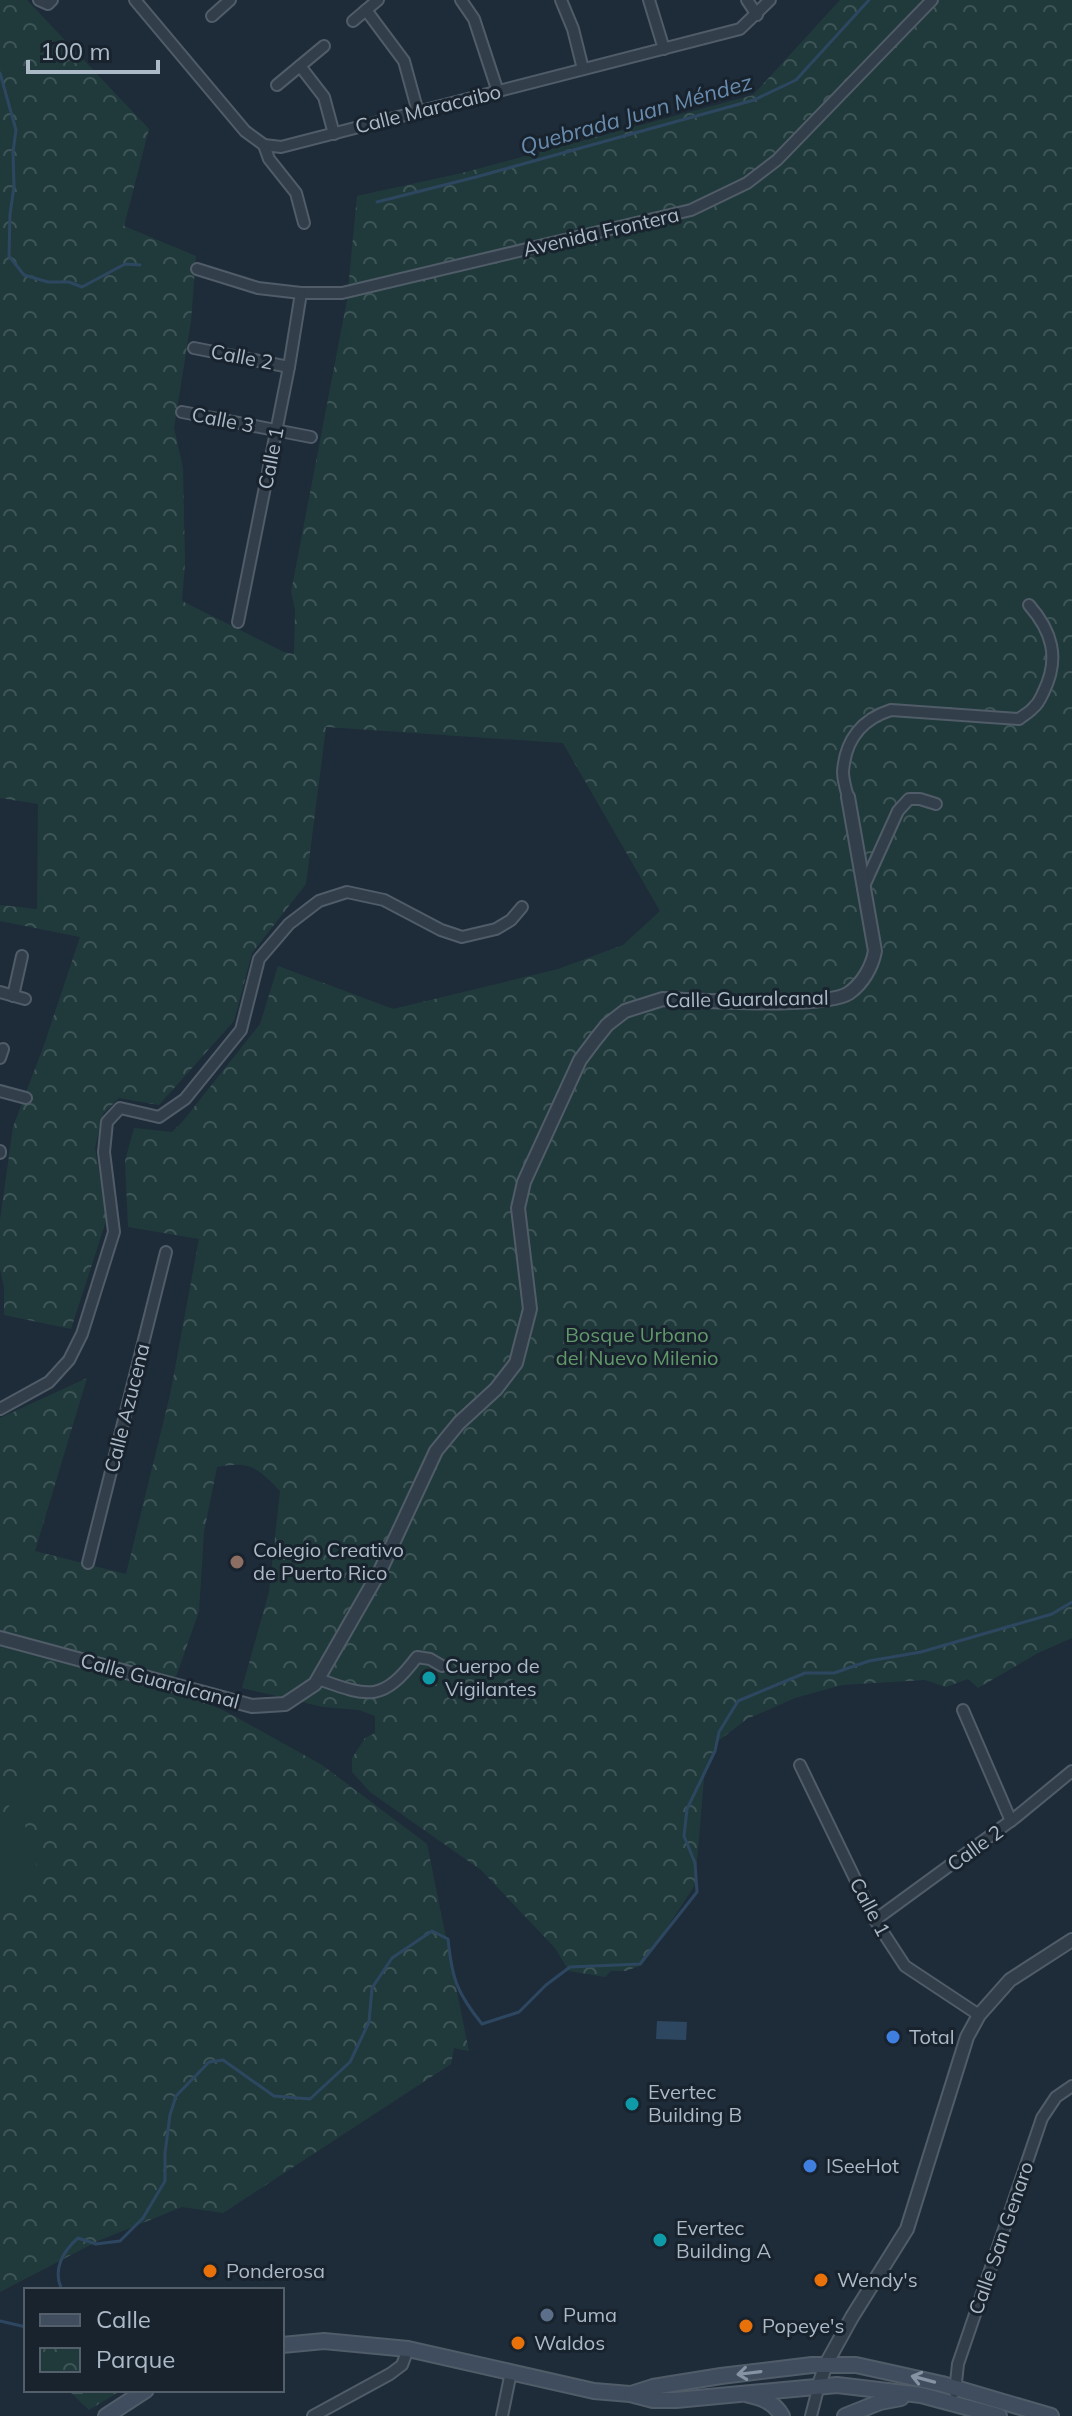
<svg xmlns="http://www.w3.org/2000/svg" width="1072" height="2416" font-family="Mulish,sans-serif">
<defs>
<pattern id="forest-firs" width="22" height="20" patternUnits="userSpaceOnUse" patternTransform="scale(2)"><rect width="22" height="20" fill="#203a3b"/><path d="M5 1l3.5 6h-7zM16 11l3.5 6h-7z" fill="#3e5456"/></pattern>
<pattern id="park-crowns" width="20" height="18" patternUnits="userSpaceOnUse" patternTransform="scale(2)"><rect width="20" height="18" fill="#203a3b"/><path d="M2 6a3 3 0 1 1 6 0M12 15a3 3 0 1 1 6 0" fill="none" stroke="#3e5456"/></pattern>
</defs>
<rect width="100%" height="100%" fill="#1e2c3a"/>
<polygon fill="url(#forest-firs)" points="68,2390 122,2390 89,2410"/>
<path fill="url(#park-crowns)" d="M 0,0 L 27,0 L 149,129 L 124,226 L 196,256 L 191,321 L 174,428 L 183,468 L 185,563 L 182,601 L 284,652 L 294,654 L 295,609 L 291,592 L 347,300 L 357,196 L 462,173 L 753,95 L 840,0 L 1072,0 L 1072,1638 L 1038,1653 L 978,1688 L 968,1679 L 946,1687 L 925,1680 L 842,1685 L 795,1698 L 747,1719 L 718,1741 L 704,1778 L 695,1885 L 642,1965 L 626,1971 L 611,1971 L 605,1977 L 569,1971 L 555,1948 L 481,1870 L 370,1792 L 352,1772 L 352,1758 L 365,1738 L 375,1733 L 375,1716 L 359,1710 L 323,1707 L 242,1688 L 269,1592 L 280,1491 C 257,1467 251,1461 217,1467 L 204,1532 L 199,1611 L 177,1674 L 168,1687 L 227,1712 L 322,1765 L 427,1844 L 469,2051 L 454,2048 L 451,2064 L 223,2213 L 182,2207 L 98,2241 L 0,2292 L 0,1418 L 87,1378 L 35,1551 L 126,1574 L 170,1395 L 199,1239 L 128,1227 L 125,1161 L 134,1128 L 172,1132 L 183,1121 L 260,1024 L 278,966 L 393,1009 L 558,969 L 623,945 L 660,911 L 563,743 L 326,727 L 306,884 L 252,953 L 234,1021 L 159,1105 L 119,1098 L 103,1114 L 95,1148 L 107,1218 L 71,1329 L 4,1315 L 4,1287 L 0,1268 L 0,1220 L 13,1127 L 44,1045 L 80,937 L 0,921 L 0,905 L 37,909 L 38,804 L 0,798 Z"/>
<path fill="#203a3b" d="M 25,1782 L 34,1782 L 38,1786 C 38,1800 26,1807 25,1820 C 23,1838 48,1872 32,1886 C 24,1894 10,1898 0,1905 L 0,1824 L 14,1796 Z"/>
<polygon fill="#2e4761" points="657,2021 687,2022 686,2040 656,2039"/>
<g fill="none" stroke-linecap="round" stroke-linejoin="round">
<g stroke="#2e4761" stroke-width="3">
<polyline points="0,73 16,130 13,152 14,187 10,214 9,256 24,275 48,282 69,282 82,287 125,264 140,265"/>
<polyline points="377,202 476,177 754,100 796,80 869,0"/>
<path d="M 62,2290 C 52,2270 63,2251 78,2238 L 96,2244 L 120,2241 L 143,2218 L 165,2181 L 165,2153 L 170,2115 L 176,2096 L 209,2062 L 223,2060 L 274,2096 L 310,2099 L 350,2062 L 369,2022 L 372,1988 L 392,1958 L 432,1931 L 448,1939 C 452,1979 457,1993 482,2024 L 519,2012 L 546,1985 L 570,1967 L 640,1964 L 697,1892 L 695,1863 L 684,1836 L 687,1809 L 715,1751 L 719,1732 L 738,1701 L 805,1673 L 834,1673 L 869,1661 L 921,1652 L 1052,1614 L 1072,1602"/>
<polyline points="0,2321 26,2327"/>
</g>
<g stroke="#505c68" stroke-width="14">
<g id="minor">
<polyline points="39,0 48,4 52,0"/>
<polyline points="135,0 245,131 264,145 281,147 740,29 770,0"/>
<polyline points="461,0 474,19 498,92"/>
<polyline points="561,0 573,29 583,69"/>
<polyline points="649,0 664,49"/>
<polyline points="747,0 757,15"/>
<polyline points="366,10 404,61 418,112"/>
<polyline points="212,16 230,0"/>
<polyline points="353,21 378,0"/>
<polyline points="300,66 324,97 334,134"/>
<polyline points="277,85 324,46"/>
<polyline points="264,145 269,159 296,193 304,223"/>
<polyline points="197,269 258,288 301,293 342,293 691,210 747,183 777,160 932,0"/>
<polyline points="194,348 289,367"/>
<polyline points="182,412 311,437"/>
<polyline points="238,622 289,367 301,293"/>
<path d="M 848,797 C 846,790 843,780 843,772 C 845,740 862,719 891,710 L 1019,719 C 1024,715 1030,712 1034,707 C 1039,703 1041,697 1044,691 C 1060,658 1052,631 1029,605"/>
<polyline points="864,886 898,811 909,799 920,799 936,804"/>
<polyline points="0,992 25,999"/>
<polyline points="13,996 22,956"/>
<polyline points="0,1058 3,1049"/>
<polyline points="0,1091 26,1098"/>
<polyline points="0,1151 0,1153"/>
<polyline points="0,1409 49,1382 69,1360 82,1334 114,1232 104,1152 107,1122 120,1108 159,1117 185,1099 241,1030 259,959 289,924 319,901 347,892 384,900 441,930 462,937 496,929 511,920 522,907"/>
<polyline points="88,1563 166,1252"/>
<path d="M 318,1679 C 369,1697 382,1703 417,1657 L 430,1659 L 442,1666"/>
<polyline points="963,1710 1011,1821"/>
<polyline points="800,1765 875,1920 905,1966 979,2015"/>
<polyline points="875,1920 1016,1817 1072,1771"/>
<polyline points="955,2392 958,2364 1042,2118 1056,2097 1072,2086"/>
<polyline points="313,2416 390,2374 402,2365 408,2349"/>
<polyline points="502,2416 511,2372"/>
<polyline points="811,2416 819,2385"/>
</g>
</g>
<g stroke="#505c68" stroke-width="16">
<g id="tertiary">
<path d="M 0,1638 L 252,1706 L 285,1704 L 315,1684 L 381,1569 L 436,1451 L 459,1423 L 496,1389 L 516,1363 L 530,1309 L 518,1208 L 524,1182 L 580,1060 L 595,1040 L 607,1025 L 625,1011 L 663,999 C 698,1000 826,1009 849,993 C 863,983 872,967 875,951 L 848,797"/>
<polyline points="819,2385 826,2364 852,2317 907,2229 967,2037 979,2015 1010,1980 1072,1940"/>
</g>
</g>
<g stroke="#505c68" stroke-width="18">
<g id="secondary">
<polyline points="282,2345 324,2341 408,2349 594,2391 630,2394 653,2400 676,2400 837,2385 921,2395 999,2416"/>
<polyline points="631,2394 653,2387 721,2376 812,2365 856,2365 942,2384 1051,2416"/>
<path d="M 749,2395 C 763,2398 775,2403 782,2416"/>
<polyline points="106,2416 146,2390"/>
<polyline points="845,2416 880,2402 901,2398"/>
</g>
</g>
<use href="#minor" stroke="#323e4a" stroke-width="10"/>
<use href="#tertiary" stroke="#323e4a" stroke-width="12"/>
<use href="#secondary" stroke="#404d5e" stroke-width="14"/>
</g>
<defs><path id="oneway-shaft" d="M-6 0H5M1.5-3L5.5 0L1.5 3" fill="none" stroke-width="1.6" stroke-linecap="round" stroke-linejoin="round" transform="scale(2)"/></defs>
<g stroke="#8693a2">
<use href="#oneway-shaft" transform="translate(749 2373) rotate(173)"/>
<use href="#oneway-shaft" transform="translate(923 2379) rotate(-165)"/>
</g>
<circle fill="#8d6e63" stroke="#18232e" stroke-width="3" cx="237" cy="1562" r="8"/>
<g fill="#0f9aa8" stroke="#18232e" stroke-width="3">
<circle cx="429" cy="1678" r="8"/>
<circle cx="632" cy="2104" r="8"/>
<circle cx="660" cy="2240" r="8"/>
</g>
<g fill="#3f7fe0" stroke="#18232e" stroke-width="3">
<circle cx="893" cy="2037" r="8"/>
<circle cx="810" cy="2166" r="8"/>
</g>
<g fill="#e8710a" stroke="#18232e" stroke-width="3">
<circle cx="210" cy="2271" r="8"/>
<circle cx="821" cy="2280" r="8"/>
<circle cx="746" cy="2326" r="8"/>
<circle cx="518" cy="2343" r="8"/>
</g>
<circle fill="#5c6f8a" stroke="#18232e" stroke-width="3" cx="547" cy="2315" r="8"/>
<g text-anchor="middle" stroke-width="6" stroke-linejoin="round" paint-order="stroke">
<g font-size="20" fill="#acb9c7" stroke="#18232e">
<text transform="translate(428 109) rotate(-14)" y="7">Calle Maracaibo</text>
<text transform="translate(601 232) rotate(-13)" y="7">Avenida Frontera</text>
<text transform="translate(242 357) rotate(11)" y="7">Calle 2</text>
<text transform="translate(223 420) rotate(11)" y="7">Calle 3</text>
<text transform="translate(271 458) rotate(-79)" y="7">Calle 1</text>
<text transform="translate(747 999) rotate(-1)" y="7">Calle Guaralcanal</text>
<text transform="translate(127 1408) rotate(-76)" y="7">Calle Azucena</text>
<text transform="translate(160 1681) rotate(15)" y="7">Calle Guaralcanal</text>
<text transform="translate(975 1848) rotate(-36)" y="7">Calle 2</text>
<text transform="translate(870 1907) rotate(62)" y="7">Calle 1</text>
<text transform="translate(1001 2238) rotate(-71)" y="7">Calle San Genaro</text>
</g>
<g font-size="20" fill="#62996a" stroke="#18232e">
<text x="637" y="1342">Bosque Urbano<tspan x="637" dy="23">del Nuevo Milenio</tspan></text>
</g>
<g font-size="20" fill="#acb9c7" stroke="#18232e" text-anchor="start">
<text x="253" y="1557">Colegio Creativo<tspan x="253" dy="23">de Puerto Rico</tspan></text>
<text x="445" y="1673">Cuerpo de<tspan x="445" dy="23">Vigilantes</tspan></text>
<text x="909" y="2044">Total</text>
<text x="648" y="2099">Evertec<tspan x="648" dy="23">Building B</tspan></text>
<text x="826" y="2173">ISeeHot</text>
<text x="676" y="2235">Evertec<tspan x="676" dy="23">Building A</tspan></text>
<text x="226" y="2278">Ponderosa</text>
<text x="837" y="2287">Wendy's</text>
<text x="563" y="2322">Puma</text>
<text x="762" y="2333">Popeye's</text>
<text x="534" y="2350">Waldos</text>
</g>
<g font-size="22" font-style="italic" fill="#698cae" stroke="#18232e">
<text transform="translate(636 114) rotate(-16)" y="8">Quebrada Juan Méndez</text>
</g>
</g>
<rect x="24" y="2288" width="260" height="104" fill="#18232e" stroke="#535f6b" stroke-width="2"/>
<rect x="40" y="2314" width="40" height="12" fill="#404d5e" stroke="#535f6b" stroke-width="2"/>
<text x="96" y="2328" font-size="24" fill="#acb9c7">Calle</text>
<rect x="40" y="2348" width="40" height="24" fill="url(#park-crowns)" stroke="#535f6b" stroke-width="2"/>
<text x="96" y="2368" font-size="24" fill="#acb9c7">Parque</text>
<path d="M28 60v12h130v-12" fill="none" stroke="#acb9c7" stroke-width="4"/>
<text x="40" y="60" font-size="24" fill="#acb9c7" stroke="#18232e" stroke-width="6" paint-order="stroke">100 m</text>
</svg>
